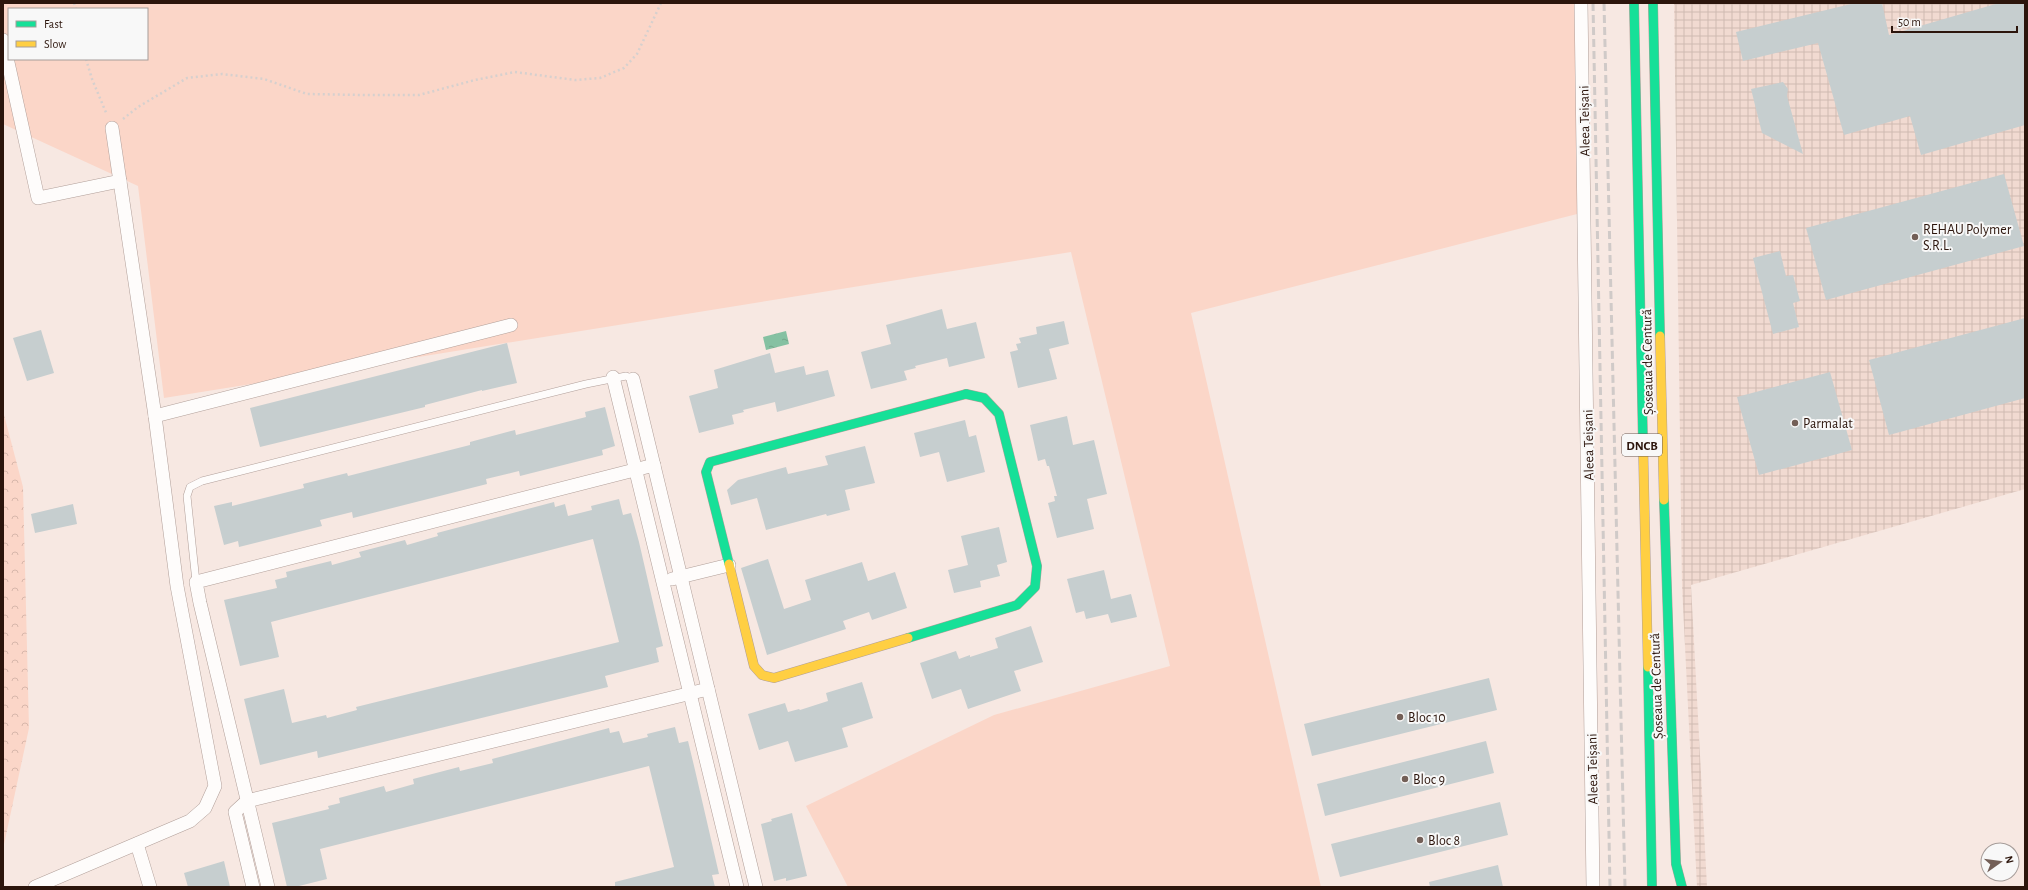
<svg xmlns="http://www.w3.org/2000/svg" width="2028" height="890" font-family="'Alegreya Sans',sans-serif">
<defs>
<pattern id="industrial-grid" width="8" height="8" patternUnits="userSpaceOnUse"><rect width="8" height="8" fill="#f1dad1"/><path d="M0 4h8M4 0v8" fill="none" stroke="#cfbab2"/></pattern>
<pattern id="forest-crowns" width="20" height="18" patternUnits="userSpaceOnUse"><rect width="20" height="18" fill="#fbd6c8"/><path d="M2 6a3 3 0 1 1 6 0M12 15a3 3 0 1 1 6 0" fill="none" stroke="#d7b7ab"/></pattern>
<pattern id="water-ripples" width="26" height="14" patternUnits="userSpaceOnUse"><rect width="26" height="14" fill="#85c1a2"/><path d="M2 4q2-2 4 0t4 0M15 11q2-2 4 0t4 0" fill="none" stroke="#73a58a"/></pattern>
</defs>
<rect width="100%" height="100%" fill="#f7e8e2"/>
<polygon fill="url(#industrial-grid)" points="1674,3 2025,3 2025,489 1691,585 1707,887 1697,887 1682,586"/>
<path fill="#fbd6c8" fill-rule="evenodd" d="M 3,3 L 1578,3 L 1581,213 L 1191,313 L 1321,887 L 848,887 L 806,806 L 994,715 L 1170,666 L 1071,252 L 164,398 L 138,186 L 3,124 ZM 9,9 L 147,9 L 147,59 L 9,59 Z"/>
<polygon fill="url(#forest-crowns)" points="3,411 23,487 29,728 3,849"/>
<polygon fill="url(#water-ripples)" points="786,331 789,344 766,350 763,337"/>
<g fill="#c6cecf">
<polygon points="1855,3 1882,3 1889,35 1999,3 2025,3 2025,125 1921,155 1910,116 1844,135 1818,43 1743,61 1736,32"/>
<polygon points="1783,82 1788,89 1787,96 1803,154 1762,133 1751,89"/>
<polygon points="2004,174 2024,246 1826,300 1806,228"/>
<polygon points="1780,251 1786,276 1793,275 1800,301 1793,303 1799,327 1773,334 1753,258"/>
<polygon points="942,309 947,329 976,322 985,358 949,367 947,358 915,366 916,368 904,371 907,380 871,389 861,352 891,344 886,325"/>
<polygon points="2025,318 2025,398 1889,435 1869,360"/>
<polygon points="1064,321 1069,344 1049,349 1057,379 1018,388 1010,352 1018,350 1016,344 1021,343 1019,338 1037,334 1036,327"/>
<polygon points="41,330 54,373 27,381 13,338"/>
<polygon points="507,343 517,383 482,391 482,390 425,405 425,407 260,447 250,408"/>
<polygon points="770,353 775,373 804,366 806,375 828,370 835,396 777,412 775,402 743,410 744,412 732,415 734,424 699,433 689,396 718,388 714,370"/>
<polygon points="1830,372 1852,450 1759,475 1737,397"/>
<polygon points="605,407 615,446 602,450 603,455 520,476 519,471 486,479 487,484 353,518 352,512 320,520 322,526 239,547 238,541 224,545 214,506 232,502 232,506 304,488 303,484 347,473 348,476 470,445 470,442 515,430 516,435 586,417 585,412"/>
<polygon points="1067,416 1073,445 1094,440 1107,494 1087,499 1094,529 1057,538 1048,503 1055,501 1054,496 1057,496 1049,466 1047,466 1045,459 1038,461 1030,425"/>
<polygon points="965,420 969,437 976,435 985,472 947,482 939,452 920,457 914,433"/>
<polygon points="865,446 875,483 845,490 850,510 827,516 826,514 766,530 757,498 731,505 727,490 738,480 786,467 788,474 828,465 825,456"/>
<polygon points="619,499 623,515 631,513 639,542 663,646 656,648 659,662 605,676 608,687 318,758 317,751 260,765 244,699 284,689 292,723 326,715 327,718 357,710 356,707 619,642 593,539 271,622 279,657 240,666 224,600 277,588 275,580 287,577 286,572 331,561 332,565 361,557 359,552 405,540 407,545 438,536 437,533 554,502 555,507 565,504 568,516 592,510 591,506"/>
<polygon points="73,504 77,524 35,533 31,514"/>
<polygon points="999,527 1007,562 997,565 1000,576 980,581 981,587 954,593 948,570 968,565 961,536"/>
<polygon points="768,559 784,609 811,600 805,580 862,562 868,581 895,572 907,608 872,620 869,612 843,621 846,629 767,655 741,568"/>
<polygon points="1104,570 1111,599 1131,594 1137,617 1111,623 1108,614 1086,619 1084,611 1076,613 1067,579"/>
<polygon points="1031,626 1043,662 1014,671 1021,691 968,709 961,689 932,699 920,663 956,651 959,659 970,655 970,657 998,648 995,638"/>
<polygon points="1489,678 1497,710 1312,756 1304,724"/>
<polygon points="862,682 873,718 842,728 848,747 795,762 788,741 759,750 748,714 785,703 788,712 799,709 800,710 828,701 826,693"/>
<polygon points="675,727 679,743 688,741 695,770 719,874 712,875 715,887 615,887 615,882 674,867 649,766 320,849 327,879 295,887 287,887 272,823 329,809 328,806 340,803 339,798 384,786 386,792 414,784 413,779 459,767 460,771 493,763 492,759 609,728 610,733 619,731 623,743 648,737 647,734"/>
<polygon points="1486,741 1494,773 1325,816 1317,784"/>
<polygon points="1500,802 1508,835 1340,877 1331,844"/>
<polygon points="792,813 807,876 786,881 786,878 774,881 761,824 772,821 771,819"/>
<polygon points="224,861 230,887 188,887 184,873"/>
<polygon points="1498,865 1503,887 1430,887 1429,882"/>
</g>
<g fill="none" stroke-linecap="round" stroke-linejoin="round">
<g stroke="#b19f99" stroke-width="8">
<polyline id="lane" points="196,582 187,496 190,487 202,481 586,384 626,376 633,379"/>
</g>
<g stroke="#b19f99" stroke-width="14">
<g id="street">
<polyline points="1581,3 1593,887"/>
<polyline points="3,40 38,198 120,181"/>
<polyline points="613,377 737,887"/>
<polyline points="633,379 756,887"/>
<polyline points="155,416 511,325"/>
<polyline points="672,579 729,565"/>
<polyline points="137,844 150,887"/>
<polyline points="35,887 190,821 205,808 215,786 177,586 155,416 112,128"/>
<polyline points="253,887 235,812 247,801 708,689"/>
<polyline points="268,887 200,603 196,582 654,465"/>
</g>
</g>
<g stroke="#b19f99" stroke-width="10">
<g id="fast">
<polyline points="1634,3 1643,443"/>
<polyline points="1653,3 1660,336"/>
<polyline points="1664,500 1676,864 1682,887"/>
<polyline points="729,564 706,472 710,462 966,394"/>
<polyline points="908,638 1017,605 1035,587 1037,566 999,414 984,398 966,394"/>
<polyline points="1648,667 1652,887"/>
</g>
</g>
<g stroke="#b19f99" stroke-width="10">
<g id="slow">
<polyline points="1660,336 1664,500"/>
<polyline points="1643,443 1648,667"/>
<polyline points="729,564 754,666 762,675 774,678 908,638"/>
</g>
</g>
<g stroke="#d6d0ce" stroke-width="2.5" stroke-dasharray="2 3" stroke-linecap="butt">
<polyline points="74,3 76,9"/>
<polyline points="86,59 92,79 107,115"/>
<polyline points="123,119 138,107 187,78 222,74 264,79 307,94 363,95 419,95 475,80 515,72 575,80 600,78 624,68 637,54 661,3"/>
</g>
<use href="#lane" stroke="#fefcfb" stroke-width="7"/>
<use href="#street" stroke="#fefcfb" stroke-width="13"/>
<use href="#fast" stroke="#16e098" stroke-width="9"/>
<use href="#slow" stroke="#ffcf43" stroke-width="9"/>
<g stroke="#d0cac8" stroke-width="3" stroke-dasharray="8 4" stroke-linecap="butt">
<polyline points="1593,3 1610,887"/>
<polyline points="1604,3 1625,887"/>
</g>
</g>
<g fill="#735f57" stroke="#f8f8f8" stroke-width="1.5">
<circle cx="1915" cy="237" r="4"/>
<circle cx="1795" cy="423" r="4"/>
<circle cx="1400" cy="717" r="4"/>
<circle cx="1405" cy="779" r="4"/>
<circle cx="1420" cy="840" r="4"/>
</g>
<g text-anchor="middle" stroke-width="4" stroke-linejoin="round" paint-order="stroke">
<rect fill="#f8f8f8" stroke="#695953" stroke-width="1" x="1622" y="434" width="40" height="22" rx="3"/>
<g font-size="13" font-weight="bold" fill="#2c150c">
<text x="1642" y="450">DNCB</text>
</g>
<g font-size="14" fill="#2c150c" stroke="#f8f8f8">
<text transform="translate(1584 121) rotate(-91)" y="5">Aleea Teișani</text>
<text transform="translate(1647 362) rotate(-91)" y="5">Șoseaua de Centură</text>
<text transform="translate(1588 445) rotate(-91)" y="5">Aleea Teișani</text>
<text transform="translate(1656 686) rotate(-92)" y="5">Șoseaua de Centură</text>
<text transform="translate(1592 769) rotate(-91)" y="5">Aleea Teișani</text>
</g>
<g font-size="14" fill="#2c150c" stroke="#f8f8f8" text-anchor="start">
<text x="1923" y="234">REHAU Polymer<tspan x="1923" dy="16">S.R.L.</tspan></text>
<text x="1803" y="428">Parmalat</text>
<text x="1408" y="722">Bloc 10</text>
<text x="1413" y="784">Bloc 9</text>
<text x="1428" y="845">Bloc 8</text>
</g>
</g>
<rect width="2028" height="890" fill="none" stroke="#2c150c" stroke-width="8"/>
<rect x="8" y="8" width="140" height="52" fill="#f8f8f8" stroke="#a69d9a"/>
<rect x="16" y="21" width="20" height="6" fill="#16e098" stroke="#a69d9a"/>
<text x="44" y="28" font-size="12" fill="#2c150c">Fast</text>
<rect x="16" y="41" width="20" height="6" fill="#ffcf43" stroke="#a69d9a"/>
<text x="44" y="48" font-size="12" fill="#2c150c">Slow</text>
<g transform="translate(2000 862) rotate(76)"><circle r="19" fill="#f8f8f8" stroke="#a69d9a"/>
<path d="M0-3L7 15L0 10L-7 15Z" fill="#735f57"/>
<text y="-6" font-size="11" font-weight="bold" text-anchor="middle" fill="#2c150c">N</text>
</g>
<path d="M1892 26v6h125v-6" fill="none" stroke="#2c150c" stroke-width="2"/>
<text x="1898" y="26" font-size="12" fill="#2c150c" stroke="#f8f8f8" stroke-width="3" paint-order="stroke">50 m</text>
</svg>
